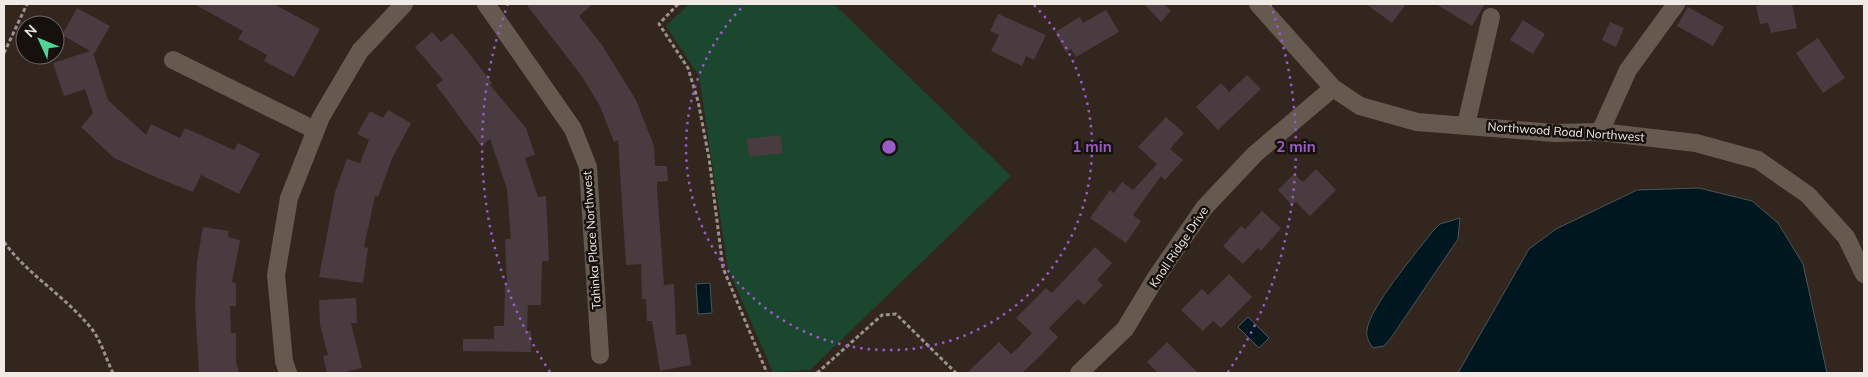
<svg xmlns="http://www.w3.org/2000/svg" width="1868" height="377" font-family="Mulish,sans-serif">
<rect width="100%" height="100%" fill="#32261e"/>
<polygon fill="#1b472e" points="689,4 834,4 1011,176 810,370 773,372 728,269 699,76 666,26"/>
<g fill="#00171f" stroke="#48565a">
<polygon points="1699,188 1752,201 1778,223 1803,264 1827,373 1458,373 1529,249 1556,229 1637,190"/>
<path d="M 1460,218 L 1458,239 L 1391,338 L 1384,346 L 1373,348 C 1369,342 1366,338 1367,330 C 1369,308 1417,252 1432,232 L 1440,224 Z"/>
<polygon points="710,283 712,313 698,314 696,284"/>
<polygon points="1248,317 1269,338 1259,348 1238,327"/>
</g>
<g fill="#4a3b40">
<polygon points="194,4 274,4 320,29 294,77 264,61 267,55 238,39 243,31"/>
<polygon points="526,4 593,4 579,16 602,45 636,100 654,146 655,166 667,166 668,181 657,182 657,187 664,285 674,284 676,335 686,334 691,365 660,371 652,321 647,321 646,299 642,299 641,264 626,265 618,140 614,142 600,106 581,75"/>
<polygon points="1144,4 1164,4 1171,11 1161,22"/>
<polygon points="1366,4 1406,4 1392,23"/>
<polygon points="1436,4 1485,4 1472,26"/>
<polygon points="1766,4 1792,4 1797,28 1771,33 1768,23 1760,24 1756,6"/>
<polygon points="1688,7 1724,27 1713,46 1677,26"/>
<polygon points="77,8 110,26 94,54 93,53 108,100 146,135 151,124 180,138 185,128 234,150 238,143 260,154 239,194 201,175 193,192 153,176 114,158 81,127 93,113 85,89 64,96 53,63 90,51 62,35"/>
<polygon points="1106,10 1119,32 1076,57 1071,49 1066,52 1055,32 1080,17 1083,23"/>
<polygon points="998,14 1046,35 1034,60 1026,56 1022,66 991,51 999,35 990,31"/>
<polygon points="1523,20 1545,34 1533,54 1510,40"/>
<polygon points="1610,22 1624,28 1616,47 1602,40"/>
<polygon points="432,32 441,42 452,33 465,48 492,83 490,85 526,128 535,155 525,158 538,197 546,196 549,261 542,261 541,305 528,305 527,331 531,331 531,352 463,351 463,339 494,339 494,326 504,326 505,283 507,283 505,239 511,239 507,189 490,139 481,146 436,85 443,80 415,47"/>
<polygon points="1818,38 1845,78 1823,93 1796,53"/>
<polygon points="1247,75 1261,89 1218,130 1196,107 1221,83 1229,92"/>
<polygon points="388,110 411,123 392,159 378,197 375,196 364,247 368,248 363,283 319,277 335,192 347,159 360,163 369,140 357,134 370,111 383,118"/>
<polygon points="1166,117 1184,133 1170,149 1183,160 1165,180 1161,176 1133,215 1141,221 1126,243 1090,218 1110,190 1114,193 1122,182 1133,190 1157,164 1138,147"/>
<polygon points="780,135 783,153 749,157 747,139"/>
<polygon points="1316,169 1336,190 1310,216 1296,202 1292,205 1278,190 1294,174 1303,182"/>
<polygon points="1262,211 1281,228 1261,251 1258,248 1243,264 1223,246 1241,226 1245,229"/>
<polygon points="203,227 229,231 228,237 240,240 232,282 236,283 236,306 230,306 231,333 236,333 236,362 239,373 199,373 195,305 197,261"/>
<polygon points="1095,247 1112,263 1097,280 1103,285 1084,305 1078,299 1049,328 1058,337 1040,356 1022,373 967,373 999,342 1011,354 1014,352 1032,333 1016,318 1046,288 1052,293"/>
<polygon points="1229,274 1252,297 1221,328 1213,321 1203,331 1181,310 1202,289 1208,295"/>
<polygon points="356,298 357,323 351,323 362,368 341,373 327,373 323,356 328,355 320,325 319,300"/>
<polygon points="1167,342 1198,373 1158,373 1147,362"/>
</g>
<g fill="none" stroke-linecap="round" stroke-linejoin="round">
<g stroke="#9b918b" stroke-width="3" stroke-dasharray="4 2.5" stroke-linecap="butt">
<polyline points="678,4 659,24 688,68 698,101 709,158 723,268 767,373"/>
<polyline points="4,53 27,4"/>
<path d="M 4,242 C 28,275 65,296 91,328 C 101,340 106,359 113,373"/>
<polyline points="817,373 882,315 896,314 956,373"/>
</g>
<g stroke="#665950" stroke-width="18">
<polyline points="486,4 573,129 588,167 600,355"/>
<polyline points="1258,4 1333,88 1360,106 1417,122 1554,133 1600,132 1696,143 1758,160 1808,195 1846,237 1864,274"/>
<polyline points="173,60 315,130"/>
<polyline points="1466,125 1491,17"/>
<polyline points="1600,132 1628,70 1676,4"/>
<polyline points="288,373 284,361 276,275 289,198 321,117 360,51 404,4"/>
<polyline points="1079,373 1125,329 1157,276 1204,208 1255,154 1333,88"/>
</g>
</g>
<g fill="none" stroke="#985bc8" stroke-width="2.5" stroke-dasharray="2.5 5">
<path d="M1034 5A203 203 0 1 1 744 5"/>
<path d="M550 372A407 407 0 0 1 508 4M1270 4A407 407 0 0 1 1228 372"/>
</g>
<g text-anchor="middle" stroke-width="5" stroke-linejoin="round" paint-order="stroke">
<g font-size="12" fill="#f1e9e4" stroke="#16110d">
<text transform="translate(1566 132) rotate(4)" y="4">Northwood Road Northwest</text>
<text transform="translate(592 240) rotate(-94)" y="4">Tahinka Place Northwest</text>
<text transform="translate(1179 247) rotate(-56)" y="4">Knoll Ridge Drive</text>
</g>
</g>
<circle cx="889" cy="147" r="8" fill="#985bc8" stroke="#16110d" stroke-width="2.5"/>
<g font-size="15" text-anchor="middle" font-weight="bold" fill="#985bc8" stroke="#16110d" stroke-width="5" stroke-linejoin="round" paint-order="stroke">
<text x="1092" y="152">1 min</text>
<text x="1296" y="152">2 min</text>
</g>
<rect width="1868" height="377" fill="none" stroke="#f1e9e4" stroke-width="10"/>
<g transform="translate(40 40) rotate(314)"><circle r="24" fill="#16110d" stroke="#6e6763"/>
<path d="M0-4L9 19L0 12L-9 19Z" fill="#50d398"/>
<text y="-8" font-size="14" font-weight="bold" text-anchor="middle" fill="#f1e9e4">N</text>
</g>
</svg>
